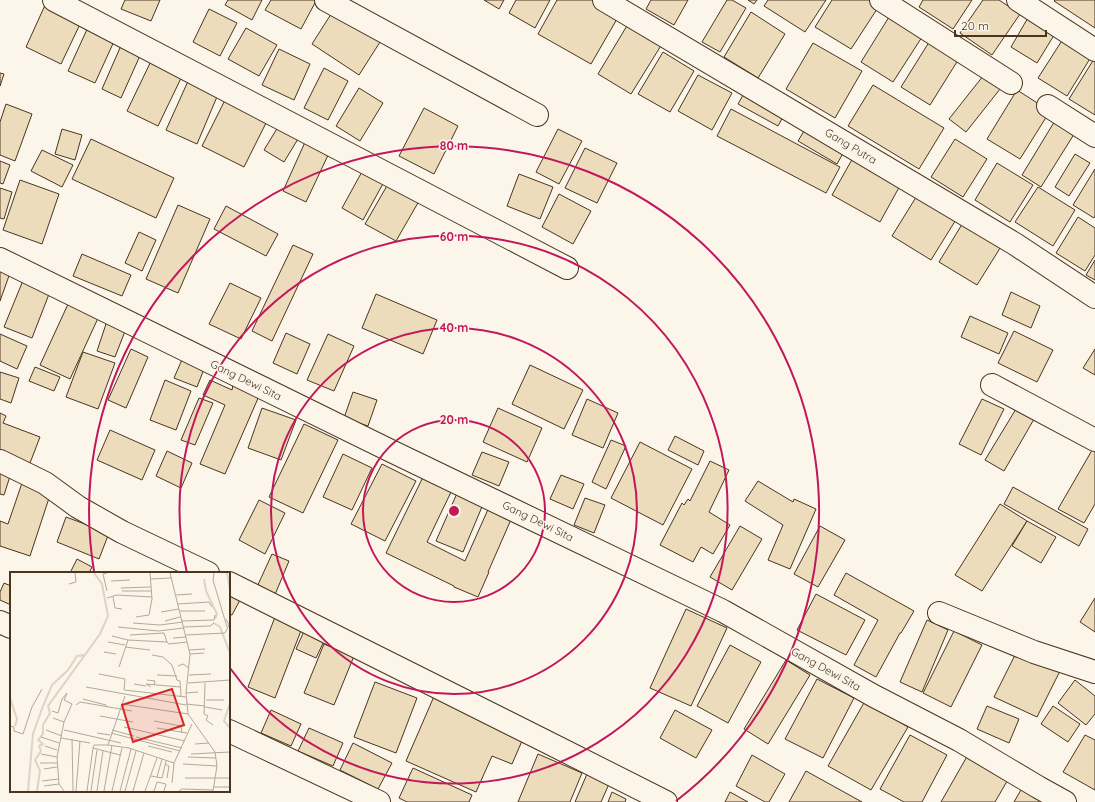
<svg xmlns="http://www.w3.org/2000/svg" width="1095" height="802" font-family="Quicksand,sans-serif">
<rect width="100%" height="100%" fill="#fbf6e9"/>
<g fill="#ecdcbc" stroke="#4a3520">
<polygon points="125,0 160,0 151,21 121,9"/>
<polygon points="228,0 262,0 252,20 225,5"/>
<polygon points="271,0 315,0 316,1 301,29 265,10"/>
<polygon points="484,0 504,0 499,9"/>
<polygon points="516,0 550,0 535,28 509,13"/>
<polygon points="557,0 600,0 621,12 591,64 538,34"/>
<polygon points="651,0 688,0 674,25 646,9"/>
<polygon points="727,0 732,0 746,8 720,52 702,42"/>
<polygon points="748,0 757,0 754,4"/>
<polygon points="768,0 826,0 805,32 764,6"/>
<polygon points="832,0 870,0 879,6 851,49 815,27"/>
<polygon points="923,0 972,0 953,29 919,7"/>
<polygon points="983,0 999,0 1020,14 992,55 960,33"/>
<polygon points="1055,0 1095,0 1095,28 1054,1"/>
<polygon points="46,3 82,20 61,64 26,47"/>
<polygon points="209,9 237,23 220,56 193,42"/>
<polygon points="333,11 380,42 359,75 312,44"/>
<polygon points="751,12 785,34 758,78 724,57"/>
<polygon points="1029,16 1056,32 1037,63 1011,47"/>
<polygon points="889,17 922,37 893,82 861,62"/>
<polygon points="628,24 662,44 631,94 598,74"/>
<polygon points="89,25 116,37 95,83 68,71"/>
<polygon points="246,28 277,45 259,76 228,59"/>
<polygon points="931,39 960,57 930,105 901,87"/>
<polygon points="1063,39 1091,57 1067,96 1038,78"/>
<polygon points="123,41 143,49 121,98 102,89"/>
<polygon points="813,43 862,71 835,118 786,89"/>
<polygon points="279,49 310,64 294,100 262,85"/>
<polygon points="663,52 694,71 670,112 638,94"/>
<polygon points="153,57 184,72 158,126 127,111"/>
<polygon points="1094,59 1095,59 1095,115 1069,99"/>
<polygon points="324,68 348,81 328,120 304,108"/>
<polygon points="987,71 1004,84 966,132 949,119"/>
<polygon points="0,73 4,74 0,86"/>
<polygon points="698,75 732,93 712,130 678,111"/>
<polygon points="189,79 219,92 197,144 166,130"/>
<polygon points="873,85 944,128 919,169 848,126"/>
<polygon points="359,88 383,103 360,141 336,126"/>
<polygon points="746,90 785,113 778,126 738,104"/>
<polygon points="1017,90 1050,111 1020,159 987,139"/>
<polygon points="226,98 268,119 244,167 202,146"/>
<polygon points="6,104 32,114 15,161 0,155 0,122"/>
<polygon points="424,108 458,126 434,174 399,156"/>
<polygon points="731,109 840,167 826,193 717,136"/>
<polygon points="1056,119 1076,131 1041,187 1022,175"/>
<polygon points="281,122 301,134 284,162 264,150"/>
<polygon points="807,126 846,148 837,164 798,141"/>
<polygon points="62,129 82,135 75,160 55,154"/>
<polygon points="558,129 582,141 559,184 536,172"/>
<polygon points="91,139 174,178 156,218 72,179"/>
<polygon points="955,139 987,159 963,197 931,177"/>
<polygon points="306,140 330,151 306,202 283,191"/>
<polygon points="585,148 617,163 597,203 565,188"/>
<polygon points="42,150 73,165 62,187 31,171"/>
<polygon points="1075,154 1090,163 1069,196 1055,187"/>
<polygon points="854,156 902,182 880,222 832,195"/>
<polygon points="0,161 10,165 3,184 0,183"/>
<polygon points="997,163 1033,185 1010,222 975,200"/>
<polygon points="364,168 385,180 363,220 342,208"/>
<polygon points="1095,169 1095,216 1094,218 1073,205"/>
<polygon points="519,174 553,187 540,219 507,206"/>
<polygon points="20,180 59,194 42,244 3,230"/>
<polygon points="388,184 419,201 396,241 365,224"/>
<polygon points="1038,187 1075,210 1053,246 1015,222"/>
<polygon points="0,188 12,192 4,219 0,218"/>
<polygon points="559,194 591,211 573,244 542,227"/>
<polygon points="918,194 957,218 931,260 892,236"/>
<polygon points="178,205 210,219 178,293 146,279"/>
<polygon points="226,206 278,234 266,256 214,229"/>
<polygon points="1078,217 1095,228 1095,255 1085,271 1056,253"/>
<polygon points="964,221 1002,245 977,285 939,262"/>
<polygon points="139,232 156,240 142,271 125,263"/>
<polygon points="293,245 313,254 272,341 252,331"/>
<polygon points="82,254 131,275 122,296 73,276"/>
<polygon points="1095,260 1095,280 1086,275"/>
<polygon points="0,269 10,273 0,301"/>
<polygon points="24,278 51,289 32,338 4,327"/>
<polygon points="230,283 261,298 241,339 209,324"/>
<polygon points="1011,292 1040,306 1031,328 1002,315"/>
<polygon points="376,294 437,320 423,354 362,328"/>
<polygon points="69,302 99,316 70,379 40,365"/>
<polygon points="970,316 1008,333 999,354 961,337"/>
<polygon points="108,318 127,326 115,357 97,351"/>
<polygon points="1014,331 1053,350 1037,382 998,363"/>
<polygon points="286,333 310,344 297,374 273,363"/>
<polygon points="0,334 27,346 17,369 0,361"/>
<polygon points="328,334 354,346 334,391 307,380"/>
<polygon points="131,349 148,357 126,408 108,400"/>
<polygon points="1095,349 1095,375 1083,368"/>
<polygon points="83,352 115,363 98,409 66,397"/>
<polygon points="184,355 206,364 197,387 174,378"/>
<polygon points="530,365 583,390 564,429 512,404"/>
<polygon points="35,367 60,377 54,391 29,381"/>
<polygon points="0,372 19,378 11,403 0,399"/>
<polygon points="165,380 191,391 176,430 150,420"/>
<polygon points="210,380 232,390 233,385 259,396 225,474 200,464 225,405 203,395"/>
<polygon points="353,392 377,400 368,426 344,418"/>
<polygon points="199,398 213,403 195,445 181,440"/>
<polygon points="587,399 618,413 603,448 572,435"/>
<polygon points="982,399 1004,409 981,455 959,444"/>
<polygon points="1019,404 1037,414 1004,471 985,460"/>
<polygon points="262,408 296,420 281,460 248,448"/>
<polygon points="498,408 542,428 527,462 483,442"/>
<polygon points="0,413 6,416 3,423 40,437 30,463 0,452"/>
<polygon points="304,424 338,440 303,513 269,497"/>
<polygon points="110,430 155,450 142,480 97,460"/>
<polygon points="675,436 704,451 698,465 668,450"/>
<polygon points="611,440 626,446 606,489 592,482"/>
<polygon points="640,442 692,469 663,525 611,498"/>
<polygon points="1095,445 1095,504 1084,523 1058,509"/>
<polygon points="167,451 192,463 181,488 156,476"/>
<polygon points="482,452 509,462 499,486 472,475"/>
<polygon points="343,454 372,468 352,510 323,497"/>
<polygon points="710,461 729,470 709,512 730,525 713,554 701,547 693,562 660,545 682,503 684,505 688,499 690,501"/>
<polygon points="382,464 416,481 385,541 351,524"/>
<polygon points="0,466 12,470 4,495 0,494"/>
<polygon points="561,475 584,484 573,509 550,499"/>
<polygon points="423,477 452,490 427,542 465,561 490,505 513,515 488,572 489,572 478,597 454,587 454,586 386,553"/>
<polygon points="758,481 793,502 794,499 816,509 790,569 768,560 783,525 745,501"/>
<polygon points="22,483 51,492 30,556 0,546 0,521 8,524"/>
<polygon points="1013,487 1088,529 1079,546 1004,504"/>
<polygon points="458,491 484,502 463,552 436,541"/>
<polygon points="585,498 605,505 594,533 574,525"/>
<polygon points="259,500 285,513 265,554 239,540"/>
<polygon points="1000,504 1027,521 982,591 955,575"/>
<polygon points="66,517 109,533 99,559 57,542"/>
<polygon points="1027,521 1056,537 1041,563 1012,546"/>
<polygon points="740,526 762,539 732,590 710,577"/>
<polygon points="820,526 845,540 818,587 794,574"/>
<polygon points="272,554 289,561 274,597 256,589"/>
<polygon points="77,559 92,567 89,573 70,573"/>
<polygon points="846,573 914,611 901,633 900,633 876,677 854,665 878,620 834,595"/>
<polygon points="4,583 11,586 11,605 0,600 0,592"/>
<polygon points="229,594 240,600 232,615 229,614"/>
<polygon points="816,594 865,620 846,655 797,630"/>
<polygon points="1095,598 1095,632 1080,622"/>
<polygon points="686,609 727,628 691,706 650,688"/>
<polygon points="275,617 302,628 275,698 248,687"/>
<polygon points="927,620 948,630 922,692 900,682"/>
<polygon points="305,629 325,639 316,658 296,649"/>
<polygon points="954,631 982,645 951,707 923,693"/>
<polygon points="324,644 354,656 334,705 304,693"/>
<polygon points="730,645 761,662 728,723 697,706"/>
<polygon points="1017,651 1060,671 1037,717 994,697"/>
<polygon points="786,660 810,675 768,744 744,729"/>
<polygon points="817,679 854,698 823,758 785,739"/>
<polygon points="1075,680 1095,696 1095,714 1086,725 1058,703"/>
<polygon points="375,682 417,698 396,753 354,737"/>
<polygon points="435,694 525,734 512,764 492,756 476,792 406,761"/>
<polygon points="865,701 908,727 871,790 828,766"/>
<polygon points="987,706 1019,719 1009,743 977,729"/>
<polygon points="1053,706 1080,724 1068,742 1041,724"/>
<polygon points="271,710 301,724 291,746 261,733"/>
<polygon points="675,710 712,730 696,758 660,738"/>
<polygon points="309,728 343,743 333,766 298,751"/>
<polygon points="910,735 947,755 922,802 904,802 880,789"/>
<polygon points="1085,735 1095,740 1095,790 1063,772"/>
<polygon points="353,743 392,763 378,789 340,770"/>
<polygon points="969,753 1010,776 995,802 941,802"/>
<polygon points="538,754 582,773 570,802 518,802"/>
<polygon points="752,755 785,774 769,802 765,802 736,786"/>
<polygon points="413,768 472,795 469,802 407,802 399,798"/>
<polygon points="806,771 862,802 789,802"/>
<polygon points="587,774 609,784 601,802 575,802"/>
<polygon points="1022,788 1048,802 1014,802"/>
<polygon points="612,792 626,799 625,802 608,802"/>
<polygon points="730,792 748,802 725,802"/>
</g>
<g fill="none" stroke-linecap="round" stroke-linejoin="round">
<g stroke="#4a3520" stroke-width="24">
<g id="street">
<polyline points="54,0 567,268"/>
<polyline points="326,0 537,115"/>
<polyline points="604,0 1015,244 1095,297"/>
<polyline points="881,0 1011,83"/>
<polyline points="1018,0 1095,50"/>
<polyline points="1048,106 1095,136"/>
<polyline points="0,259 391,451 723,611 874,696 959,740 1038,787 1065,802"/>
<polyline points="992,385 1095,440"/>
<polyline points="0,461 45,483 78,507 122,532 208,573"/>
<polyline points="229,583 549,743 666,802"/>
<polyline points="939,613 1034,652 1095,672"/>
<polyline points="0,622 11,627"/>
<polyline points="229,731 379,802"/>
</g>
</g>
<use href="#street" stroke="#fbf6e9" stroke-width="22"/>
</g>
<g fill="none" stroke="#c2185b" stroke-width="2">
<circle cx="454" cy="511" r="91"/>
<circle cx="454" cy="511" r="183"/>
<path d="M187 573A274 274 0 1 1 230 668"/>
<path d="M94 571A365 365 0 1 1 676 801"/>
</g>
<g text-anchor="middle" stroke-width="3" stroke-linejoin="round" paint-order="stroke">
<g font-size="11" fill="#4a3520" stroke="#fbf6e9">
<text transform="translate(851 146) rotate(31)" y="4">Gang Putra</text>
<text transform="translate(246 380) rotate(26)" y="4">Gang Dewi Sita</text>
<text transform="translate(538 521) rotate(26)" y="4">Gang Dewi Sita</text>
<text transform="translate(826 669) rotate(29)" y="4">Gang Dewi Sita</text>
</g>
</g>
<g transform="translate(10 572)">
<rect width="220" height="220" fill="#fbf6e9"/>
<path fill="none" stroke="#dcd4c6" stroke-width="2" d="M 217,1 L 220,17M 194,7 L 196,19 L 207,42 L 205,47M 204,51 L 210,55 L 220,81M 0,126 L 7,147 L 5,154M 220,131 L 214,149 L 220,156M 18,219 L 23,162 L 33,134 L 42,113 L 58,98 L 67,84 L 75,83M 27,219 L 30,199 L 25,188 L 31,179 L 29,174 L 33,172 L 28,168 L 33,162 L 33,153 L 40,141 L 38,134 L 90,62 L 98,44 L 92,12 L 84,1"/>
<path fill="none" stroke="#b4a999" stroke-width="1" d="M 97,1 L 93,2 L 97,19M 160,1 L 180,82 L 176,121 L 178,142 L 205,180 L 207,194 L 203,219M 204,1 L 203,8 L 217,55M 140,7 L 161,6M 101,9 L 120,8M 59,12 L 66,10 L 65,1M 111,16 L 141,15M 112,19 L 141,19M 166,23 L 182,22M 103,25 L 105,36 L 112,37M 97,26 L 107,23 L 142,25M 168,32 L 199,30 L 202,35M 170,39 L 195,39M 151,40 L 169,37M 126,45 L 139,43 L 142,27 L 140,1M 155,49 L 170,45M 172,49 L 204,48 L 205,43M 123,51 L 150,53 L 173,50M 108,55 L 148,59 L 174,56M 174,55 L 200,54 L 204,51M 120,63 L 154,61 L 157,70M 176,63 L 215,61 L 219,53 L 216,47M 102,64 L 118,68 L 157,70 L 159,72 L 177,70M 163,66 L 176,65M 98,70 L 115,73M 115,75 L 140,78M 179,78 L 195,77M 94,80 L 106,82M 180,82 L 194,81M 142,83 L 153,85 L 162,93 L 167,108 L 170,109 L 171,124M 168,94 L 173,92 L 179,96M 109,95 L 118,68M 89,102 L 115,107 L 114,118 L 176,125M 147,103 L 167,104M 179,103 L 201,102M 137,108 L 145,109 L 144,113M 178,111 L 220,108M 195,111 L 194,142 L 198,144 L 196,148 L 203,153M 124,112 L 136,114M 76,115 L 176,133M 141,115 L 136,112 L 170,115M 176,121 L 188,120M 115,124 L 98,173 L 119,176 L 164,191 L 182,152M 73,127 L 96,133 L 97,135M 196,128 L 214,128M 111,132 L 178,142M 176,132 L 195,134M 66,133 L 70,130 L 122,139M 195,135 L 212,138M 42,139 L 48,141 L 52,127 L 57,121 L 54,128 L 62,132 L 54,150M 90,144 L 123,150M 43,146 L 54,150 L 47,185 L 49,212 L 54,219M 144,149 L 171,154 L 172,161M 0,154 L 4,155 L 4,159 L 13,162 L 22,135 L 32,117M 114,155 L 175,169M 147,156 L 177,161M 36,158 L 52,164M 54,158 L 111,171M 102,158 L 124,164M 87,161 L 100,163M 101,161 L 170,179M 31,165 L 49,171M 126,165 L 172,176M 51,166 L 80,171M 62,167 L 63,219M 185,172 L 199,171M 35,174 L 47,178M 138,174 L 162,180M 83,176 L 84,173 L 98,173M 31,182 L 47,185M 181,182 L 220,180M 178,185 L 206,186M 30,191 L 47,191M 155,192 L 159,194 L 157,206M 173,192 L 207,194M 34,197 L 47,195M 141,204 L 152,206 L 156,189M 147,205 L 152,187M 175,206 L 220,206M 32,209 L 48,207M 162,211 L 164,191M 34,214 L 49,212M 204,215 L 220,215M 66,219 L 70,169M 77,219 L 83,176 L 110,183M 81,219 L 87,178M 87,219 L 93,179M 94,219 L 102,173M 102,219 L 112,176M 110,219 L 121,177M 115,219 L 126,179M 123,219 L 134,181M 135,219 L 147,186M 144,219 L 147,210 L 156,212 L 154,219M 169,219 L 172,217 L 203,218"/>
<path fill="#d62828" fill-opacity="0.15" stroke="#d62828" stroke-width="2" d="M 162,117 L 174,153 L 123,170 L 112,133 Z"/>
<rect width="220" height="220" fill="none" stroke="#4a3520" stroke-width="2"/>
</g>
<circle cx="454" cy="511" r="6" fill="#c2185b" stroke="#fbf6e9" stroke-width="2"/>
<g font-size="12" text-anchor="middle" font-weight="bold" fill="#c2185b" stroke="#fbf6e9" stroke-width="3" stroke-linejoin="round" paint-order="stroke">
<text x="454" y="150">80 m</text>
<text x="454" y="241">60 m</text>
<text x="454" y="332">40 m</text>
<text x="454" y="424">20 m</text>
</g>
<path d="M955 30v6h91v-6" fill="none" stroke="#4a3520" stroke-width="2"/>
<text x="961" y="30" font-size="12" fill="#4a3520" stroke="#fbf6e9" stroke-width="3" paint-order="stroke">20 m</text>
</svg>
